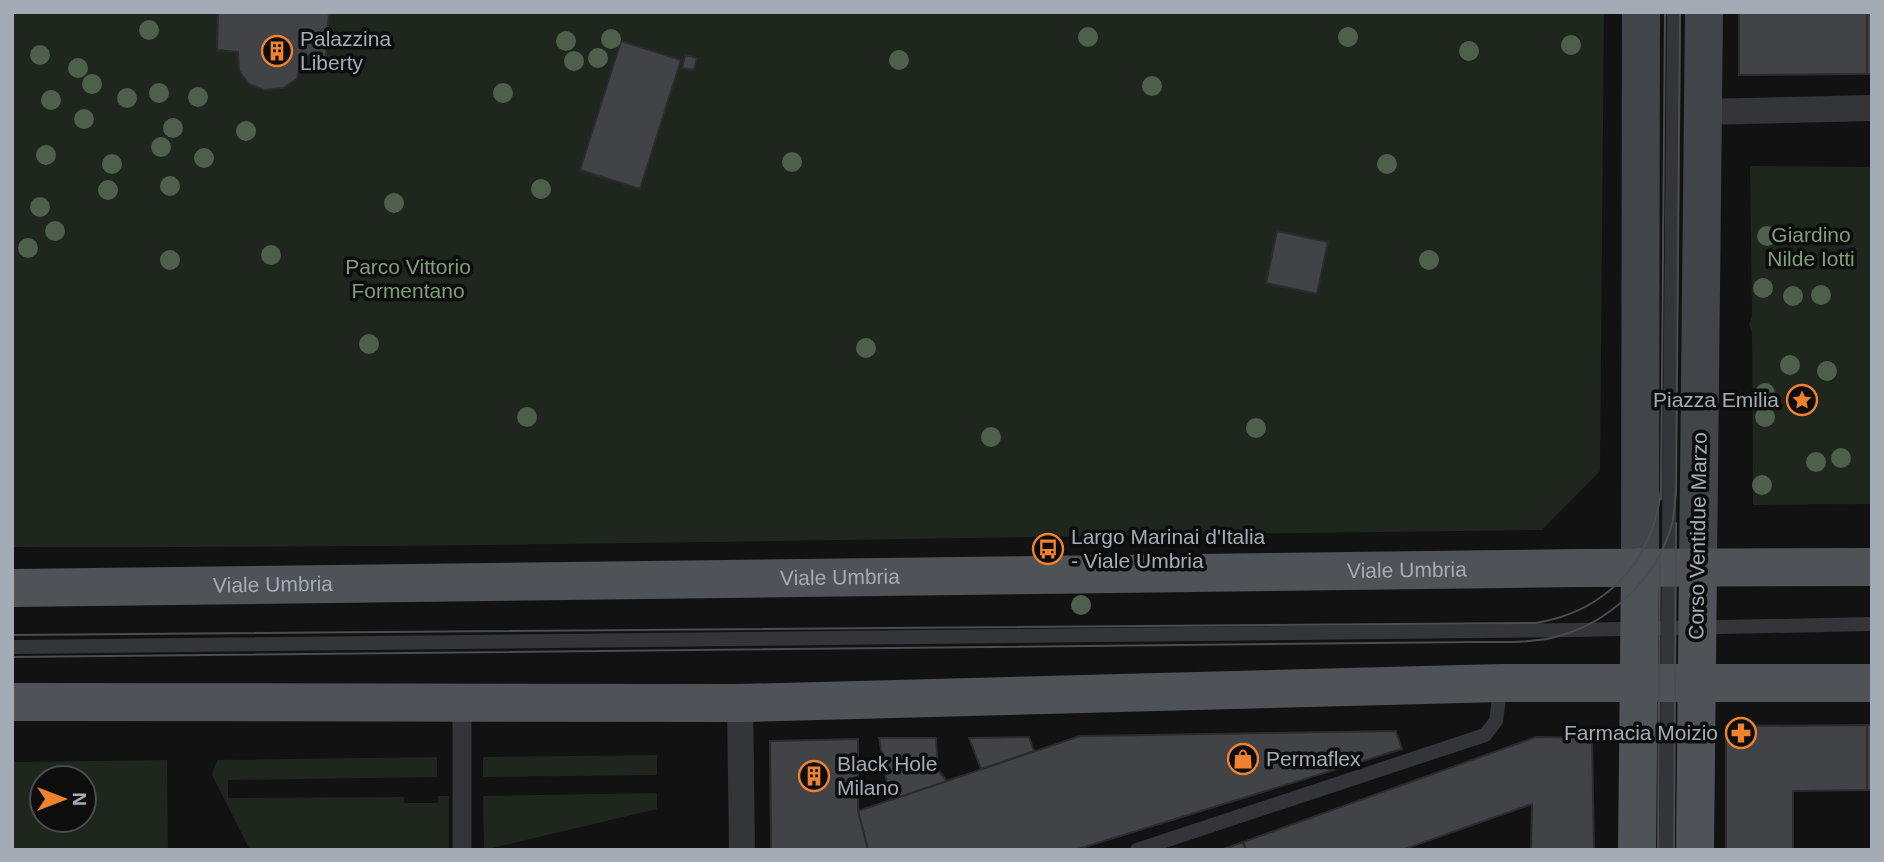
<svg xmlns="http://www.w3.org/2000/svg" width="1884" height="862" font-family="Helvetica,sans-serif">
<rect width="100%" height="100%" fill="#121213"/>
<g fill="#1e261e" fill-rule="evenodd">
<path d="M 12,12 L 1604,12 L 1600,471 L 1542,530 C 1032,535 522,549 12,547 Z"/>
<polygon points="1750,166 1872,167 1872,504 1753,505 1752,332 1749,325 1752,316"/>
<polygon points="657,755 657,775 483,777 483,757"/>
<polygon points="437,757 437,777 228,780 228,798 404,797 404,803 438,803 438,796 449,796 449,850 250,850 212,775 217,760"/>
<path d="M 167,760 L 168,850 L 12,850 L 12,762 ZM 84,778 L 84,820 L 42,820 L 42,778 Z"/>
<polygon points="657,793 657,809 484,850 483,796"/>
</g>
<g fill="#414346" stroke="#2c2c2f" stroke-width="2">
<polygon points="218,12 329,12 326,57 303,55 297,79 283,88 264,90 249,84 239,71 238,52 217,50"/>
<polygon points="1739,12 1867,12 1867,74 1739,75"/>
<rect x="1867" y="12" width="5" height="62"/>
<polygon points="621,41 681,60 640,189 580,170"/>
<polygon points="685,55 697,58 694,70 682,68"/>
<polygon points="1277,231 1328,242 1317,294 1266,283"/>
<polygon points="1867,725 1867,790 1793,791 1793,849 1867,850 1726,850 1726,726"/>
<rect x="1867" y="725" width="5" height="65"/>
<polygon points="1396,731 1402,749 1075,850 868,850 858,811 1080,736"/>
<polygon points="1029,737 1034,751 981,769 969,738"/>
<polygon points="1536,737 1592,738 1594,850 1531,850 1532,804 1402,850 1246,850 1243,842"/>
<polygon points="879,738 936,738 938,770 947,781 890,800"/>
<polygon points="858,739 858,811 868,850 771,850 770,741"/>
<polygon points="1243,842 1246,850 1221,850"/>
</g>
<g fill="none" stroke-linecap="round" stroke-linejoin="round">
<g stroke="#333538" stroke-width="14">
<polyline points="12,647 1575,630 1872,624"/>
<polyline points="1137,850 1485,735 1496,721 1501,685"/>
<polyline points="1666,850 1674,12"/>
</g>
<polyline stroke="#333538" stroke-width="19" points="462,702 462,850"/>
<g stroke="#333538" stroke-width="26">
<polyline points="1702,112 1872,108"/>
<polyline points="740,703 742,850"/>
</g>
<g stroke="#414448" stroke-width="38">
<polyline points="1640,567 1641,12"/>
<polyline points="1698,567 1704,12"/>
</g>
<g stroke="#4f5257" stroke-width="38">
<path id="s1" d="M 12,588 L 1580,568 L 1872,567"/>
<polyline points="12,702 740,703 1501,683 1872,683"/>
<polyline points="1637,850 1640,567"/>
<polyline points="1695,850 1698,567"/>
</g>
<g stroke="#4a4d51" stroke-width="2">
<polyline points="1676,495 1680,12"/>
<polyline points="1661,499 1665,12"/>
<path d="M 12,635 L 1536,623 C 1607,611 1653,561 1661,490"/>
<path d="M 12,657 L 1476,642 C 1501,642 1527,643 1551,638 C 1607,626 1657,579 1672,524 C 1675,512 1675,499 1676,486"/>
<polyline points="1658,850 1660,555"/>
<polyline points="1674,850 1676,523"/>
</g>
</g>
<g fill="#4e5f4c">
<circle cx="149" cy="30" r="10"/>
<circle cx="1088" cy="37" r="10"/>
<circle cx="1348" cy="37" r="10"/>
<circle cx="611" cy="39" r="10"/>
<circle cx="566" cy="41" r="10"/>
<circle cx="1571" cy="45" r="10"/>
<circle cx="1469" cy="51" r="10"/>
<circle cx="40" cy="55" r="10"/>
<circle cx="598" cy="58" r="10"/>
<circle cx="899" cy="60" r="10"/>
<circle cx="574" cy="61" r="10"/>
<circle cx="78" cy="68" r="10"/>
<circle cx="92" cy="84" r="10"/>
<circle cx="1152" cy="86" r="10"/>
<circle cx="159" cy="93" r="10"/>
<circle cx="503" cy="93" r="10"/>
<circle cx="198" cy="97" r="10"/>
<circle cx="127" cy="98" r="10"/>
<circle cx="51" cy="100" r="10"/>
<circle cx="84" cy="119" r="10"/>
<circle cx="173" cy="128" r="10"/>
<circle cx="246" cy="131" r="10"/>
<circle cx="161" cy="147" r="10"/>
<circle cx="46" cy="155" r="10"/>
<circle cx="204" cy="158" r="10"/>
<circle cx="792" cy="162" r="10"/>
<circle cx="112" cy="164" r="10"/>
<circle cx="1387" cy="164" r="10"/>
<circle cx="170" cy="186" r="10"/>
<circle cx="541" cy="189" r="10"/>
<circle cx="108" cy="190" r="10"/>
<circle cx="394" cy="203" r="10"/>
<circle cx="40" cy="207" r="10"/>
<circle cx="55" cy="231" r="10"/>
<circle cx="1767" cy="236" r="10"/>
<circle cx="28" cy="248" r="10"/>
<circle cx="271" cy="255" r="10"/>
<circle cx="170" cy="260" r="10"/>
<circle cx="1429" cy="260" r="10"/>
<circle cx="1763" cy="288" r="10"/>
<circle cx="1821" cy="295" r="10"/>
<circle cx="1793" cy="296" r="10"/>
<circle cx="369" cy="344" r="10"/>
<circle cx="866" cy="348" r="10"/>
<circle cx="1790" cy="365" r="10"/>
<circle cx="1827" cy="371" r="10"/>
<circle cx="1765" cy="393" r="10"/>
<circle cx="527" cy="417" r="10"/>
<circle cx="1765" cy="417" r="10"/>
<circle cx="1256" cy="428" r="10"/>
<circle cx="991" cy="437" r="10"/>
<circle cx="1841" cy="458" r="10"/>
<circle cx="1816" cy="462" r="10"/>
<circle cx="1762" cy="485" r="10"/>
<circle cx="1081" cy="605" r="10"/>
</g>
<defs>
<g id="building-ring" transform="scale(1.575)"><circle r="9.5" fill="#0d0d0e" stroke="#ee822f" stroke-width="1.5"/><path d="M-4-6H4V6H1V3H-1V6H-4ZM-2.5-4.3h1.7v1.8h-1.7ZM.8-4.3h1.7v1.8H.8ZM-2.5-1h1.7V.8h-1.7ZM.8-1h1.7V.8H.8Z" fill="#ee822f"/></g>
<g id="sight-ring" transform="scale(1.575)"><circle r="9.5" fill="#0d0d0e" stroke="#ee822f" stroke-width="1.5"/><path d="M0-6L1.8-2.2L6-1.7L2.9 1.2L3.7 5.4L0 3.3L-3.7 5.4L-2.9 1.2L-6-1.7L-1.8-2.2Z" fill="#ee822f"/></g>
<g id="bus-ring" transform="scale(1.575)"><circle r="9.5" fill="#0d0d0e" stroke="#ee822f" stroke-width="1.5"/><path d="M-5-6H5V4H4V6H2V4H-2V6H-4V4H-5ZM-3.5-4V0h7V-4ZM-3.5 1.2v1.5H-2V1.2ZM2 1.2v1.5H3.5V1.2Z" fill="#ee822f"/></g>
<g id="pharmacy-ring" transform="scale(1.575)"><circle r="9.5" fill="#0d0d0e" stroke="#ee822f" stroke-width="1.5"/><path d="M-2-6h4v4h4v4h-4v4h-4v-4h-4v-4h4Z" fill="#ee822f"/></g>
<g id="shop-ring" transform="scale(1.575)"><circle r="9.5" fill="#0d0d0e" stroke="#ee822f" stroke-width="1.5"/><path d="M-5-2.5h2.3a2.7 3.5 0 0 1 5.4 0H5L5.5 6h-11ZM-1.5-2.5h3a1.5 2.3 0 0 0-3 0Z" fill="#ee822f"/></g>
</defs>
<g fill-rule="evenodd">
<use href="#building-ring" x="277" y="51"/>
<use href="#sight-ring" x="1802" y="400"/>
<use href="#bus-ring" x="1048" y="549"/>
<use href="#pharmacy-ring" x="1741" y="733"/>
<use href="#shop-ring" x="1243" y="759"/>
<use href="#building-ring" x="814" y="776"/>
</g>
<g text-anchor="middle" stroke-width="7" stroke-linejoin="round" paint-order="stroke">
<g font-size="21" fill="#a3acb4" stroke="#0d0d0e" text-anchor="start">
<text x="300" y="46">Palazzina<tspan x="300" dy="24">Liberty</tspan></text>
<text x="1779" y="407" text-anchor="end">Piazza Emilia</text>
<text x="1071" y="544">Largo Marinai d'Italia<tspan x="1071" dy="24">- Viale Umbria</tspan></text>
<text x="1718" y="740" text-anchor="end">Farmacia Moizio</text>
<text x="1266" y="766">Permaflex</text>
<text x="837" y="771">Black Hole<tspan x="837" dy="24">Milano</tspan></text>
</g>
<g font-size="21" fill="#809e7a" stroke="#0d0d0e">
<text x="1811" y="242">Giardino<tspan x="1811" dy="24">Nilde Iotti</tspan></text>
<text x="408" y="274">Parco Vittorio<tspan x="408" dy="24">Formentano</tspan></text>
</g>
<g font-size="21" fill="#a3acb4" stroke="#0d0d0e">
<text transform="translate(1698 536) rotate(-89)" y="7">Corso Ventidue Marzo</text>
<text dy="7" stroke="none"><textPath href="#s1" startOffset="1395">Viale Umbria</textPath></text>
<text dy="7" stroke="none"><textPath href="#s1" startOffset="828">Viale Umbria</textPath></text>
<text dy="7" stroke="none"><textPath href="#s1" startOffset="261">Viale Umbria</textPath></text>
</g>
</g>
<rect width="1884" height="862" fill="none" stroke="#a3acb4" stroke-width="28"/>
<g transform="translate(63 799) rotate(90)"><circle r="33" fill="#0d0d0e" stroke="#494d50" stroke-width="2"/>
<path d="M0-5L12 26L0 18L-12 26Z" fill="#ee822f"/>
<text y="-10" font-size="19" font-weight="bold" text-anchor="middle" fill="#a3acb4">N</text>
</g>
</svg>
